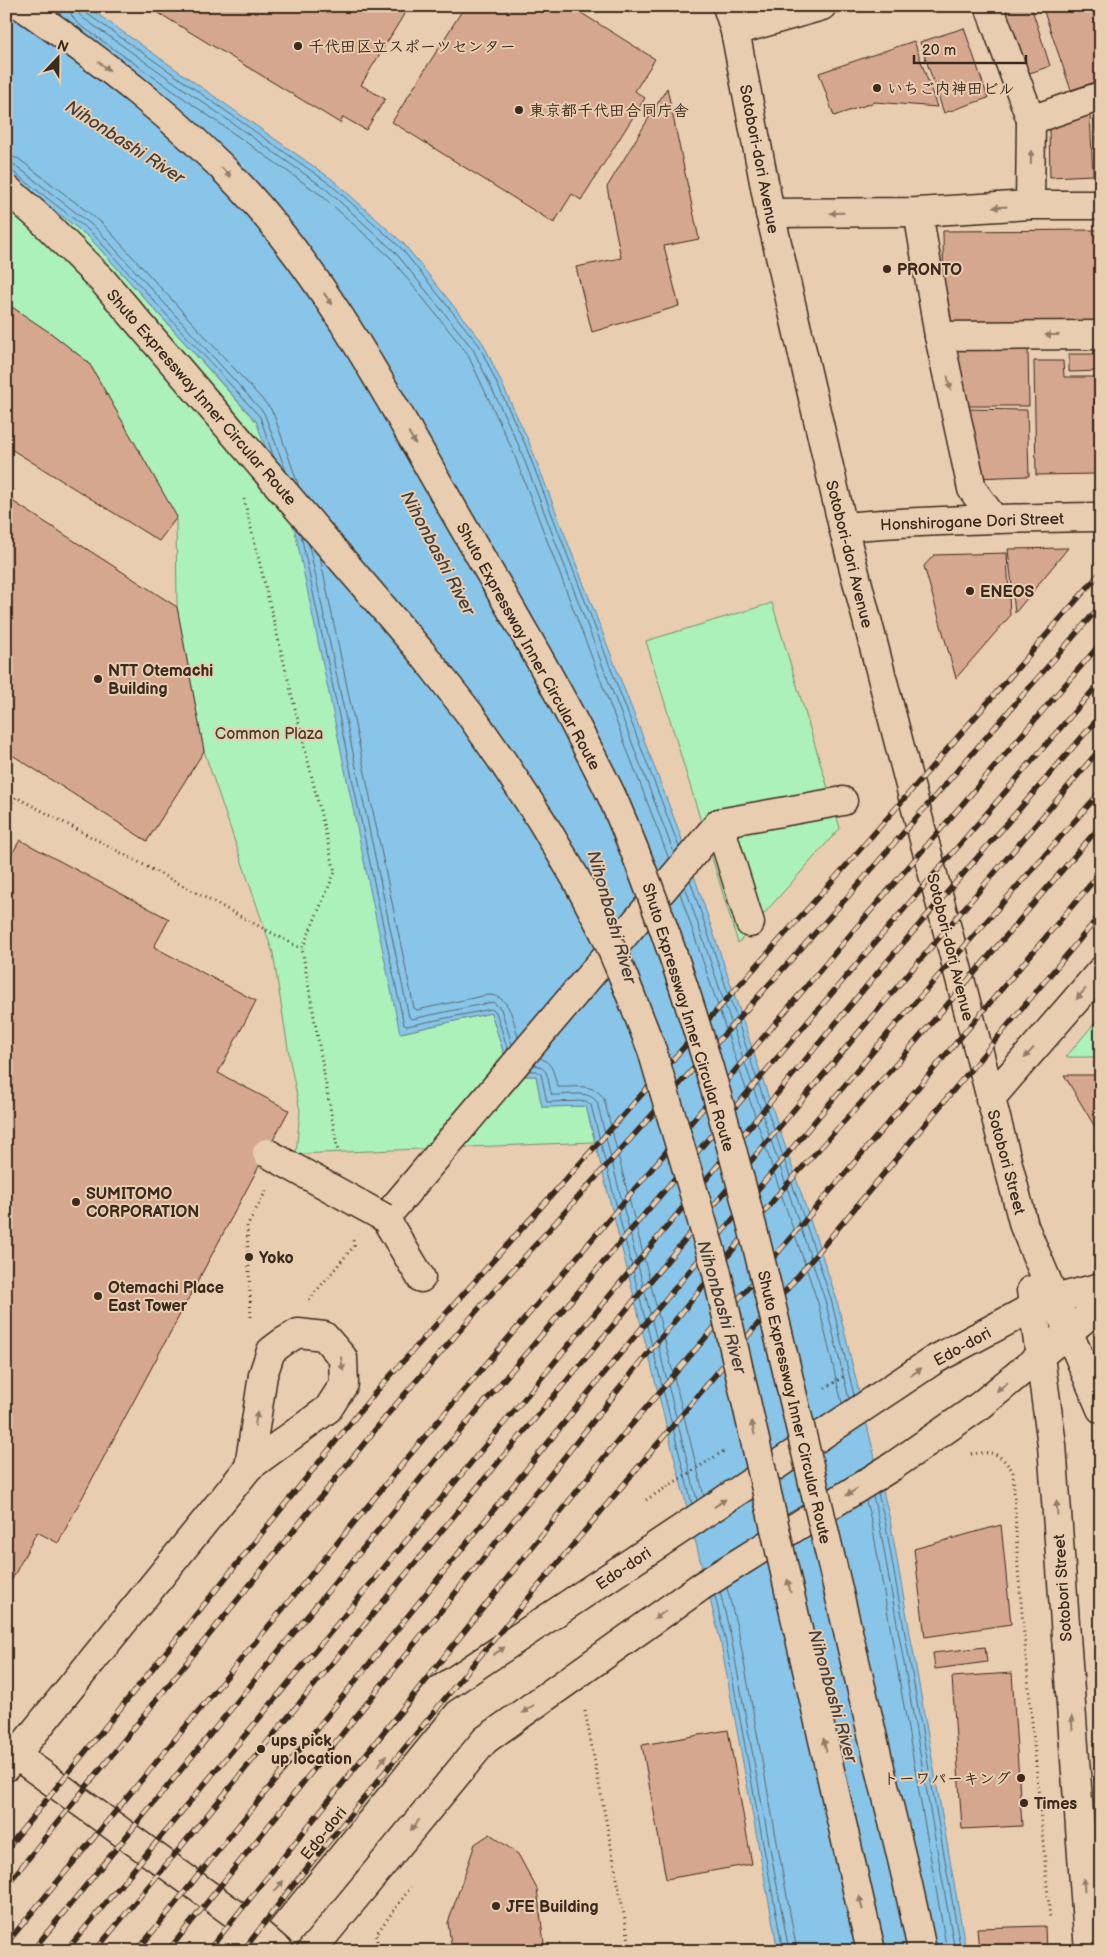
<svg xmlns="http://www.w3.org/2000/svg" width="1107" height="1957" font-family="'Balsamiq Sans','Klee One',sans-serif">
<rect width="100%" height="100%" fill="#e9cdb0"/>
<filter id="ink" filterUnits="userSpaceOnUse"><feTurbulence type="fractalNoise" baseFrequency=".02" numOctaves="2"/><feDisplacementMap in="SourceGraphic" scale="10" xChannelSelector="R" yChannelSelector="G"/><feConvolveMatrix kernelMatrix="1 2 1 2 8 2 1 2 1" color-interpolation-filters="sRGB"/></filter>
<g filter="url(#ink)">
<g fill="#acf0ba" stroke="#748d6c">
<polygon points="6,173 89,237 285,454 401,1033 491,1013 511,1076 536,1076 542,1107 586,1106 595,1142 296,1154 300,1111 290,1061 273,953 204,751 177,607 176,517 89,363 52,334 6,304"/>
<polygon points="772,603 840,828 738,943 646,641"/>
<polygon points="1101,1015 1101,1057 1066,1057"/>
</g>
<polygon fill="#88c5e8" stroke="#698797" points="6,6 86,6 333,180 404,244 483,343 529,442 679,831 836,1297 890,1520 966,1951 778,1951 720,1639 586,1106 542,1107 536,1076 511,1076 491,1013 400,1033 295,531 256,421 89,237 6,173"/>
<g fill="none" stroke-linecap="round" stroke-linejoin="round">
<g stroke="#5a686f" stroke-width="1">
<polyline points="70,6 72,16 77,23 321,195 390,257 467,353 512,449 669,859"/>
<polyline points="77,6 78,13 83,18 326,189 395,252 473,349 519,446 674,853"/>
<polyline points="84,6 86,13 330,184 400,247 479,345 525,444 679,847"/>
<polyline points="6,155 19,159 102,223 270,408 274,415 299,487"/>
<polyline points="6,163 15,165 97,229 264,413 286,471"/>
<polyline points="6,169 11,170 92,233 260,417 274,458"/>
<polyline points="301,535 404,1025 407,1026 491,1009 496,1012 508,1050"/>
<polyline points="309,545 409,1017 412,1019 493,1002 501,1009 512,1044"/>
<path d="M 320,557 L 414,1008 L 417,1010 L 487,995 C 510,994 513,1020 518,1037"/>
<polyline points="690,880 831,1299 854,1395"/>
<polyline points="685,886 825,1300 849,1399"/>
<polyline points="680,893 818,1303 842,1403"/>
<path d="M 540,1058 C 555,1064 553,1075 558,1087 C 575,1088 594,1082 604,1099 L 704,1496"/>
<path d="M 534,1065 C 551,1067 547,1083 552,1095 C 566,1096 588,1089 597,1102 L 697,1500"/>
<polyline points="529,1071 537,1071 541,1074 547,1102 586,1101 591,1105 692,1504"/>
<polyline points="878,1493 885,1521 961,1951"/>
<polyline points="873,1496 879,1522 955,1951"/>
<polyline points="866,1501 872,1524 947,1951"/>
<polyline points="727,1588 739,1635 797,1951"/>
<polyline points="720,1592 731,1637 789,1951"/>
<polyline points="715,1596 725,1638 783,1951"/>
</g>
</g>
<g fill="#d6a78f" stroke="#3b2a1e">
<polygon points="147,6 409,6 361,85 385,99 366,130 343,117 340,123"/>
<polygon points="465,6 570,6 655,59 635,91 645,98 581,200 572,194 554,223 392,122"/>
<polygon points="1015,6 1031,6 1050,66 1027,74 1005,9"/>
<polygon points="1042,6 1101,6 1101,80 1071,90"/>
<polygon points="964,28 988,98 944,113 920,42"/>
<polygon points="914,41 937,107 875,102 834,116 819,73"/>
<polygon points="667,88 699,239 664,246 679,306 592,332 576,267 621,258 607,187"/>
<polygon points="1090,115 1093,175 1050,177 1049,127"/>
<polygon points="1095,117 1101,117 1101,178 1098,178"/>
<polygon points="1101,230 1101,321 944,322 943,231"/>
<polygon points="6,303 52,334 89,363 177,517 159,541 6,446"/>
<polygon points="948,347 1028,349 1029,406 963,406"/>
<polygon points="1069,354 1101,354 1101,371 1069,372"/>
<polygon points="1034,361 1063,361 1064,377 1094,377 1096,474 1036,475"/>
<polygon points="1097,383 1101,383 1101,481 1099,481"/>
<polygon points="963,409 1027,410 1029,476 975,478"/>
<polygon points="6,497 177,607 204,751 147,841 6,751"/>
<polygon points="1068,548 1015,613 1008,549"/>
<polygon points="1007,553 1010,616 956,678 924,566 934,555"/>
<polygon points="20,840 169,919 154,947 256,1001 218,1073 289,1110 58,1543 37,1532 8,1587 6,1586 6,864"/>
<polygon points="1064,1075 1101,1075 1101,1137"/>
<polygon points="1001,1525 1011,1624 925,1637 914,1549"/>
<polygon points="985,1647 987,1662 935,1669 933,1653"/>
<polygon points="1012,1673 1022,1826 962,1829 952,1677"/>
<polygon points="728,1730 752,1864 666,1879 642,1745"/>
<polygon points="490,1834 518,1854 537,1889 545,1951 452,1951 448,1923 475,1844"/>
<polygon points="1045,1926 1046,1951 979,1951 977,1928"/>
</g>
<g fill="none" stroke-linecap="round" stroke-linejoin="round">
<g stroke="#3b2a1e" stroke-width="31">
<g id="minor">
<polyline points="989,6 1031,120 1030,205"/>
<polyline points="735,31 822,6"/>
<polyline points="1031,120 1101,96"/>
<polyline points="918,212 939,336 972,489 993,518"/>
<polyline points="770,213 918,212 1030,205 1101,205"/>
<polyline points="939,336 1101,335"/>
<path d="M 843,527 C 929,520 1014,518 1101,517"/>
<polyline points="719,823 750,923"/>
<polyline points="990,1099 1101,971"/>
<polyline points="421,1278 385,1218 719,823 843,801"/>
<polyline points="6,1748 248,1924 279,1951"/>
<polyline points="6,1767 249,1467 328,1409 344,1384 343,1358 324,1336 298,1333 283,1342 271,1351 263,1375 249,1467"/>
</g>
</g>
<g stroke="#3b2a1e" stroke-width="31">
<g id="major">
<polyline points="727,6 735,31 770,213 843,527 1024,1226 1101,1409"/>
<polyline points="1031,1290 1052,1445 1089,1951"/>
<polyline points="227,1951 440,1690 934,1360 1033,1307 1054,1299 1101,1287"/>
<polyline points="311,1951 485,1740 700,1587 893,1466 981,1405 1101,1305"/>
</g>
</g>
<g stroke="#3b2a1e" stroke-width="3" stroke-dasharray="1 4" stroke-linecap="butt">
<polyline points="244,499 335,872 302,949 338,1152"/>
<polyline points="6,810 16,797 302,949"/>
<polyline points="309,1300 354,1246 353,1240"/>
<polyline points="251,1317 247,1226 266,1191"/>
<polyline points="825,1388 843,1377"/>
<path d="M 971,1454 C 994,1451 998,1452 1013,1471 L 1018,1569 L 1050,1918"/>
<polyline points="646,1500 724,1451"/>
<polyline points="585,1711 631,1951"/>
<polyline points="377,1951 377,1933 411,1887"/>
</g>
<use href="#minor" stroke="#e9cdb0" stroke-width="28"/>
<use href="#major" stroke="#e9cdb0" stroke-width="28"/>
<g stroke="#3b2a1e" stroke-width="5.5">
<g id="rail">
<polyline points="6,1850 374,1394 844,868 1101,572"/>
<polyline points="6,1886 392,1409 494,1291 851,893 1101,605"/>
<polyline points="6,1944 433,1427 861,922 1101,643"/>
<polyline points="32,1951 444,1450 867,952 1101,681"/>
<polyline points="66,1951 879,971 1101,715"/>
<polyline points="95,1951 486,1477 880,1007 1101,748"/>
<polyline points="137,1951 610,1366 891,1030 1101,791"/>
<polyline points="168,1951 623,1384 781,1191 899,1061 1101,825"/>
<polyline points="208,1951 606,1455 1101,872"/>
<polyline points="243,1951 294,1884 460,1680 1101,914"/>
</g>
</g>
<use href="#rail" stroke="#e9cdb0" stroke-width="4" stroke-dasharray="11" stroke-linecap="butt"/>
<g stroke="#3b2a1e" stroke-width="31" stroke-linecap="butt">
<polyline id="minor-bridge" points="267,1153 385,1218"/>
</g>
<g stroke="#3b2a1e" stroke-width="31" stroke-linecap="butt">
<g id="highway-bridge">
<path d="M 22,6 C 101,61 177,118 243,189 C 330,284 390,400 454,511 C 496,584 540,657 579,732 C 591,755 603,777 614,801 C 713,1031 765,1278 822,1521 C 843,1610 864,1700 885,1789 C 898,1843 912,1897 922,1951"/>
<polyline points="6,188 40,218 103,281 422,653 469,713 503,762 541,820 575,877 605,934 623,976 652,1050 716,1269 871,1951"/>
</g>
</g>
<use href="#minor-bridge" stroke="#e9cdb0" stroke-width="28"/>
<use href="#highway-bridge" stroke="#e9cdb0" stroke-width="28"/>
</g>
<defs><path id="oneway-solid" d="M-6-.8H1V-3.2L6.5 0L1 3.2V.8H-6Z" transform="scale(1.25)"/></defs>
<g fill="#927c67">
<use href="#oneway-solid" transform="translate(104 66) rotate(37)"/>
<use href="#oneway-solid" transform="translate(1031 157) rotate(-89)"/>
<use href="#oneway-solid" transform="translate(226 172) rotate(46)"/>
<use href="#oneway-solid" transform="translate(1000 207) rotate(177)"/>
<use href="#oneway-solid" transform="translate(837 213) rotate(179)"/>
<use href="#oneway-solid" transform="translate(328 299) rotate(55)"/>
<use href="#oneway-solid" transform="translate(1052 335) rotate(180)"/>
<use href="#oneway-solid" transform="translate(949 383) rotate(78)"/>
<use href="#oneway-solid" transform="translate(412 438) rotate(60)"/>
<use href="#oneway-solid" transform="translate(1081 994) rotate(131)"/>
<use href="#oneway-solid" transform="translate(1029 1053) rotate(131)"/>
<use href="#oneway-solid" transform="translate(342 1364) rotate(81)"/>
<use href="#oneway-solid" transform="translate(916 1372) rotate(-34)"/>
<use href="#oneway-solid" transform="translate(1002 1387) rotate(141)"/>
<use href="#oneway-solid" transform="translate(256 1419) rotate(-81)"/>
<use href="#oneway-solid" transform="translate(753 1428) rotate(-103)"/>
<use href="#oneway-solid" transform="translate(852 1492) rotate(148)"/>
<use href="#oneway-solid" transform="translate(720 1503) rotate(-34)"/>
<use href="#oneway-solid" transform="translate(1057 1508) rotate(-94)"/>
<use href="#oneway-solid" transform="translate(789 1586) rotate(-103)"/>
<use href="#oneway-solid" transform="translate(660 1615) rotate(145)"/>
<use href="#oneway-solid" transform="translate(499 1651) rotate(-34)"/>
<use href="#oneway-solid" transform="translate(528 1709) rotate(145)"/>
<use href="#oneway-solid" transform="translate(1072 1723) rotate(-94)"/>
<use href="#oneway-solid" transform="translate(825 1745) rotate(-103)"/>
<use href="#oneway-solid" transform="translate(382 1761) rotate(-51)"/>
<use href="#oneway-solid" transform="translate(415 1825) rotate(129)"/>
<use href="#oneway-solid" transform="translate(1084 1885) rotate(-94)"/>
<use href="#oneway-solid" transform="translate(279 1886) rotate(-51)"/>
<use href="#oneway-solid" transform="translate(861 1903) rotate(-103)"/>
</g>
</g>
<g fill="#3b2a1e" stroke="#e9cdb0" stroke-width="2">
<circle cx="298" cy="46" r="5"/>
<circle cx="877" cy="88" r="5"/>
<circle cx="519" cy="110" r="5"/>
<circle cx="887" cy="269" r="5"/>
<circle cx="970" cy="591" r="5"/>
<circle cx="98" cy="679" r="5"/>
<circle cx="76" cy="1202" r="5"/>
<circle cx="249" cy="1257" r="5"/>
<circle cx="98" cy="1296" r="5"/>
<circle cx="261" cy="1749" r="5"/>
<circle cx="1021" cy="1778" r="5"/>
<circle cx="1024" cy="1803" r="5"/>
<circle cx="496" cy="1906" r="5"/>
</g>
<g text-anchor="middle" stroke-width="4" stroke-linejoin="round" paint-order="stroke">
<g font-size="16" font-weight="bold" fill="#3b2a1e" stroke="#e9cdb0" text-anchor="start">
<text x="308" y="52">千代田区立スポーツセンター</text>
<text x="887" y="94">いちご内神田ビル</text>
<text x="529" y="116">東京都千代田合同庁舎</text>
<text x="897" y="275">PRONTO</text>
<text x="980" y="597">ENEOS</text>
<text x="108" y="676">NTT Otemachi<tspan x="108" dy="18">Building</tspan></text>
<text x="86" y="1199">SUMITOMO<tspan x="86" dy="18">CORPORATION</tspan></text>
<text x="259" y="1263">Yoko</text>
<text x="108" y="1293">Otemachi Place<tspan x="108" dy="18">East Tower</tspan></text>
<text x="271" y="1746">ups pick<tspan x="271" dy="18">up location</tspan></text>
<text x="1011" y="1784" text-anchor="end">トーワパーキング</text>
<text x="1034" y="1809">Times</text>
<text x="506" y="1912">JFE Building</text>
</g>
<g font-size="16" fill="#3b2a1e" stroke="#e9cdb0">
<text transform="translate(760 159) rotate(79)" y="6">Sotobori-dori Avenue</text>
<text transform="translate(202 397) rotate(49)" y="6">Shuto Expressway Inner Circular Route</text>
<text transform="translate(972 521) rotate(-2)" y="6">Honshirogane Dori Street</text>
<text transform="translate(850 554) rotate(76)" y="6">Sotobori-dori Avenue</text>
<text transform="translate(529 646) rotate(61)" y="6">Shuto Expressway Inner Circular Route</text>
<text transform="translate(951 947) rotate(76)" y="6">Sotobori-dori Avenue</text>
<text transform="translate(689 1017) rotate(73)" y="6">Shuto Expressway Inner Circular Route</text>
<text transform="translate(1007 1162) rotate(75)" y="6">Sotobori Street</text>
<text transform="translate(962 1346) rotate(-29)" y="6">Edo-dori</text>
<text transform="translate(795 1407) rotate(77)" y="6">Shuto Expressway Inner Circular Route</text>
<text transform="translate(623 1568) rotate(-34)" y="6">Edo-dori</text>
<text transform="translate(1062 1588) rotate(-94)" y="6">Sotobori Street</text>
<text transform="translate(323 1833) rotate(-51)" y="6">Edo-dori</text>
</g>
<g font-size="16" fill="#463e2e" stroke="#e9cdb0">
<text x="269" y="739">Common Plaza</text>
</g>
<g font-size="18" font-style="italic" fill="#47413c" stroke="#e9cdb0">
<text transform="translate(125 142) rotate(33)" y="6">Nihonbashi River</text>
<text transform="translate(438 553) rotate(62)" y="6">Nihonbashi River</text>
<text transform="translate(612 917) rotate(74)" y="6">Nihonbashi River</text>
<text transform="translate(722 1307) rotate(74)" y="6">Nihonbashi River</text>
<text transform="translate(833 1696) rotate(74)" y="6">Nihonbashi River</text>
</g>
</g>
<rect width="1107" height="1957" fill="none" stroke="#e9cdb0" stroke-width="25"/>
<rect x="12" y="12" width="1082" height="1932" fill="none" stroke="#3b2a1e" stroke-width="2" filter="url(#ink)"/>
<g transform="translate(58 58) rotate(22)" stroke="#e9cdb0" stroke-width="4" paint-order="stroke">
<path d="M0-4L9 19L0 12L-9 19Z" fill="#3b2a1e"/>
<text y="-8" font-size="14" font-weight="bold" text-anchor="middle" fill="#3b2a1e">N</text>
</g>
<path d="M914 55v8h112v-8" fill="none" stroke="#3b2a1e" stroke-width="2.5"/>
<text x="922" y="55" font-size="15" fill="#3b2a1e" stroke="#e9cdb0" stroke-width="4" paint-order="stroke">20 m</text>
</svg>
